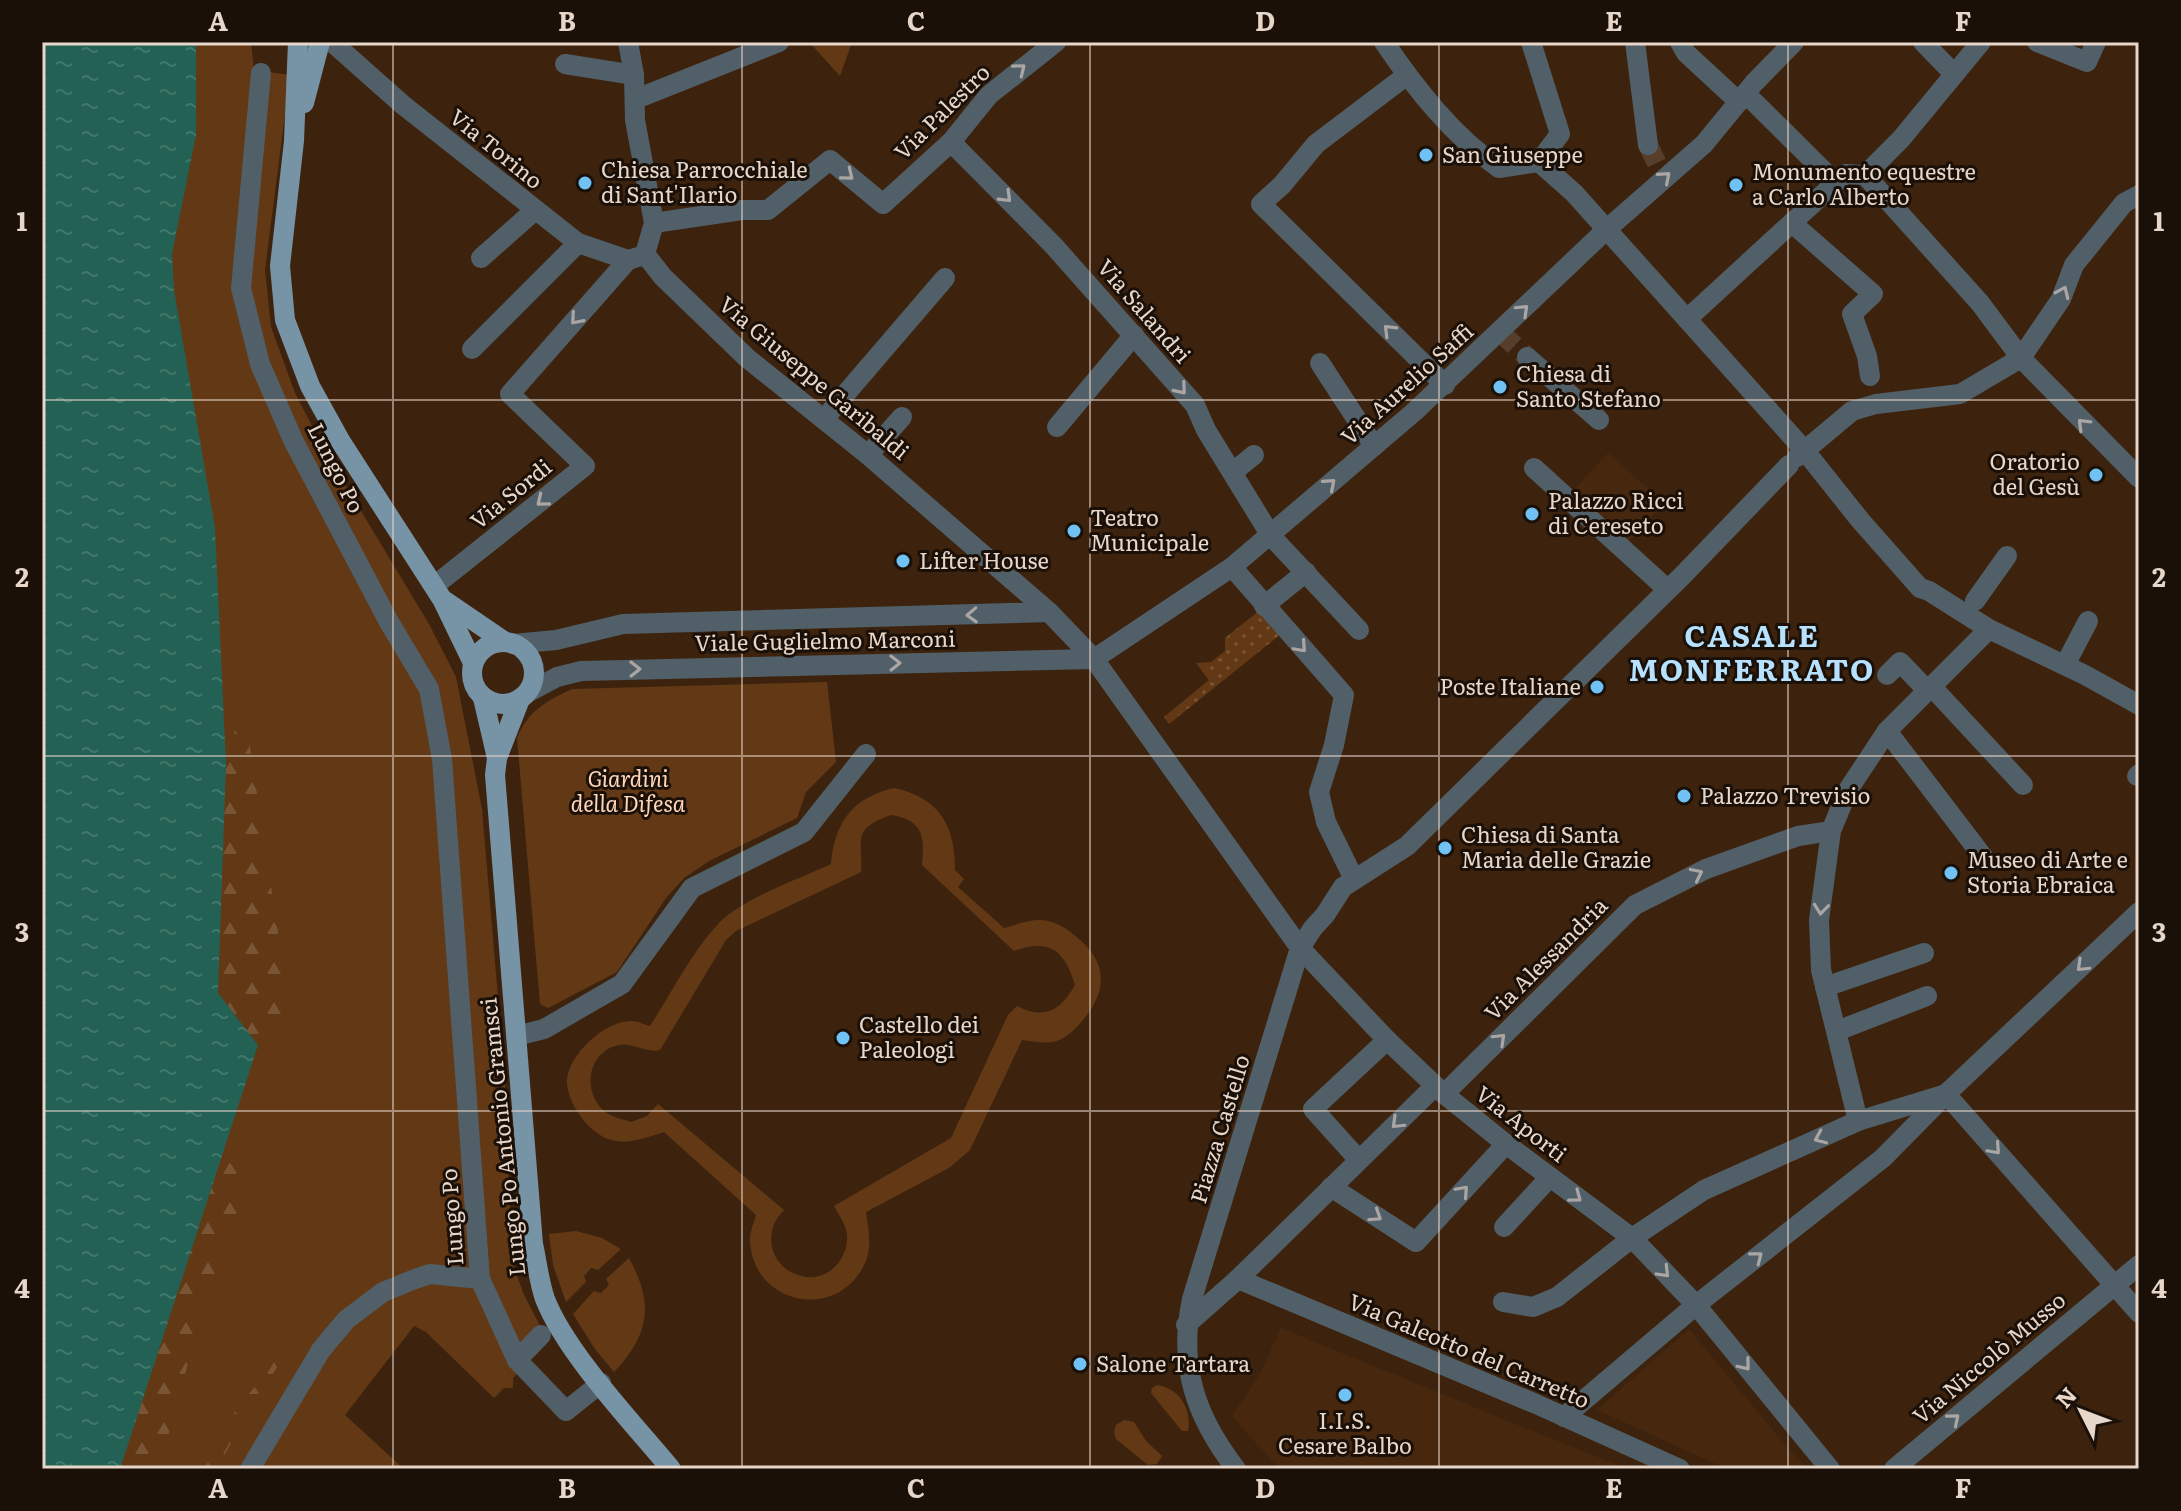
<svg xmlns="http://www.w3.org/2000/svg" width="2181" height="1511" font-family="Literata,serif">
<defs>
<pattern id="forest-firs" width="22" height="20" patternUnits="userSpaceOnUse" patternTransform="scale(2)"><rect width="22" height="20" fill="#633915"/><path d="M5 1l3.5 6h-7zM16 11l3.5 6h-7z" fill="#795536"/></pattern>
<pattern id="garden-dots" width="8" height="8" patternUnits="userSpaceOnUse" patternTransform="scale(2)"><rect width="8" height="8" fill="#633915"/><path d="M2 2h.1M6 6h.1" fill="none" stroke="#795536" stroke-width="1.8" stroke-linecap="round"/></pattern>
<pattern id="water-ripples" width="26" height="14" patternUnits="userSpaceOnUse" patternTransform="scale(2)"><rect width="26" height="14" fill="#226154"/><path d="M2 4q2-2 4 0t4 0M15 11q2-2 4 0t4 0" fill="none" stroke="#42776b"/></pattern>
</defs>
<rect width="100%" height="100%" fill="#3d230e"/>
<g fill="#47280e">
<polygon points="1608,453 1664,503 1625,545 1570,494"/>
<polygon points="1281,1328 1498,1417 1628,1469 1279,1469 1232,1416 1260,1374"/>
<polygon points="1689,1329 1788,1448 1806,1469 1727,1469 1597,1410"/>
</g>
<g fill="#633915" fill-rule="evenodd">
<polygon points="42,42 251,42 254,70 290,75 265,270 271,327 295,393 325,451 429,624 456,677 482,809 505,1080 512,1262 524,1295 548,1341 513,1378 513,1388 504,1388 494,1398 426,1332 414,1326 345,1415 404,1469 42,1469"/>
<polygon points="809,42 852,42 840,76"/>
<path d="M 827,682 L 836,762 L 806,792 L 797,818 L 709,861 L 684,878 L 666,898 L 617,972 L 548,1008 L 540,1004 L 517,738 C 528,711 546,701 572,689 Z"/>
<path d="M 894,788 C 940,798 955,826 955,870 L 964,879 L 958,887 L 1004,928 C 1015,925 1028,920 1040,920 C 1052,920 1065,927 1074,935 C 1107,960 1109,989 1083,1020 C 1077,1027 1068,1037 1059,1040 C 1048,1045 1033,1041 1022,1040 L 970,1150 L 949,1168 L 866,1212 C 868,1227 872,1245 866,1261 C 839,1324 751,1305 750,1239 C 750,1231 754,1223 756,1215 L 664,1132 C 649,1137 633,1143 617,1141 C 593,1139 569,1107 567,1084 C 565,1057 606,1019 632,1021 C 638,1021 645,1025 650,1026 C 672,992 692,951 720,922 C 742,899 801,878 831,864 C 835,822 852,798 894,788 ZM 891,815 C 923,820 925,836 922,865 L 1014,951 C 1049,938 1065,950 1075,985 C 1060,1011 1045,1020 1017,1006 L 1008,1015 L 951,1138 L 834,1206 C 839,1215 846,1225 847,1235 C 849,1261 824,1285 798,1275 C 768,1265 763,1230 784,1210 L 658,1104 L 647,1116 L 631,1122 C 622,1119 610,1117 603,1110 C 582,1090 588,1052 618,1045 C 633,1042 645,1053 660,1050 L 726,940 L 736,931 L 861,872 C 863,839 851,829 891,815 Z"/>
<polygon points="576,1231 602,1238 621,1249 598,1270 591,1268 584,1276 586,1282 566,1302 553,1265 549,1234"/>
<path d="M 629,1258 C 654,1304 650,1334 614,1372 L 595,1349 L 573,1314 L 594,1291 L 601,1293 L 609,1285 L 606,1279 Z"/>
<path d="M 1157,1385 C 1179,1388 1192,1409 1188,1431 L 1182,1431 L 1151,1393 L 1152,1388 Z"/>
<polygon points="1124,1420 1134,1422 1146,1441 1162,1456 1157,1464 1148,1465 1116,1439 1114,1432 1116,1425"/>
</g>
<g fill="url(#forest-firs)">
<polygon points="243,701 289,1006 258,1045 218,993 226,764"/>
<polygon points="222,1156 249,1180 207,1294 159,1469 120,1469"/>
<polygon points="317,1306 247,1413 217,1469 191,1469"/>
</g>
<polygon fill="url(#garden-dots)" points="1259,611 1281,634 1169,724 1164,717 1209,680 1196,663 1211,662 1225,651 1225,638"/>
<polygon fill="url(#water-ripples)" points="42,42 196,42 196,135 172,254 174,290 215,528 226,764 218,993 258,1045 120,1469 42,1469"/>
<g fill="none" stroke-linecap="round" stroke-linejoin="round">
<g stroke="#563e2a" stroke-width="20" stroke-dasharray="20 10" stroke-linecap="butt">
<polyline points="1648,145 1664,178"/>
<polyline points="1500,332 1527,357"/>
</g>
<g stroke="#515f68" stroke-width="20">
<polyline points="332,42 403,105 578,243 628,260 638,257"/>
<polyline points="628,42 634,75 635,120 654,223 645,254"/>
<path d="M 1384,42 C 1416,89 1452,135 1499,168 L 1539,162 L 1574,193 L 1805,451 L 1860,520 L 1920,588 L 1929,591 L 1989,629 L 2085,675 L 2139,705"/>
<polyline points="1531,42 1560,134 1539,162"/>
<polyline points="1635,42 1648,145"/>
<polyline points="1680,42 1686,53 1739,102"/>
<polyline points="1923,42 1954,74"/>
<polyline points="2037,42 2087,62 2096,42"/>
<polyline points="565,64 634,75"/>
<polyline points="261,73 241,288 260,364 293,440 389,622 429,689 442,759 480,1279 517,1360 566,1411 601,1383"/>
<polyline points="1407,75 1316,144 1282,185 1261,204 1445,385"/>
<polyline points="1746,94 1836,183"/>
<polyline points="636,99 779,42"/>
<polyline points="951,142 1053,245 1195,405 1206,430 1271,536 1359,630"/>
<polyline points="1865,175 1980,303 2021,358 2139,478"/>
<polyline points="1865,175 1901,139 1981,42"/>
<polyline points="654,223 742,210 768,210 830,160 883,204 951,142 989,95 1056,42"/>
<polyline points="1792,223 1873,294 1852,314 1867,356 1870,376"/>
<polyline points="645,254 663,277 747,358 868,455 1049,612 1094,659 1300,948 1387,1040 1444,1094 1506,1144 1632,1238 1696,1305 1830,1469"/>
<polyline points="481,258 534,211"/>
<polyline points="1687,319 1845,174 1865,175"/>
<polyline points="472,349 578,243"/>
<polyline points="1527,357 1599,420"/>
<polyline points="1320,363 1374,446"/>
<polyline points="824,419 945,278"/>
<polyline points="1057,427 1134,335"/>
<polyline points="868,455 902,417"/>
<polyline points="1797,457 1852,411 1876,404 1960,394 2021,358 2061,299 2074,265 2124,203 2139,195"/>
<polyline points="1534,468 1667,589"/>
<polyline points="1233,472 1254,455"/>
<polyline points="1232,567 1344,695 1334,745 1319,792 1326,822 1354,879"/>
<polyline points="434,586 585,466 510,394 628,260"/>
<polyline points="1975,601 2007,556"/>
<polyline points="1264,606 1306,572"/>
<polyline points="513,644 556,640 623,624 1049,612"/>
<polyline points="1094,659 1232,567 1414,412 1607,229 1704,144 1754,83 1794,42"/>
<polyline points="2065,665 2088,621"/>
<polyline points="1887,675 1900,662 1927,690"/>
<polyline points="1932,687 2023,785"/>
<polyline points="527,693 557,677 581,671 1094,659"/>
<polyline points="1887,731 1984,858"/>
<polyline points="2137,776 2139,774"/>
<polyline points="2139,912 1946,1094 2139,1313"/>
<polyline points="1825,987 1924,953"/>
<polyline points="1837,1031 1927,996"/>
<polyline points="516,1036 544,1029 622,984 692,888 804,832 866,754"/>
<polyline points="1444,1094 1635,905 1706,869 1798,836 1831,831"/>
<polyline points="1858,1121 1821,970 1819,920 1831,831 1848,790 1887,731 1989,629"/>
<polyline points="1359,1160 1313,1109 1387,1040"/>
<polyline points="1331,1187 1416,1242 1506,1144"/>
<polyline points="1504,1227 1550,1177"/>
<polyline points="1238,1279 1536,1404 1680,1469"/>
<polyline points="1503,1302 1533,1307 1557,1297 1632,1238 1704,1190 1858,1121 1946,1094"/>
<polyline points="1186,1325 1238,1279 1435,1086"/>
<polyline points="517,1360 541,1335"/>
<polyline points="1564,1417 1696,1305 1883,1158 1946,1094"/>
<polyline points="250,1469 321,1350 346,1320 383,1292 415,1279 430,1274 480,1279"/>
<path d="M 1236,1469 C 1195,1416 1178,1365 1192,1299 L 1300,948 L 1313,928 L 1325,915 L 1343,887 L 1407,846 L 1683,575 L 1789,465"/>
<polyline points="1894,1469 2139,1265"/>
</g>
<g stroke="#7793a6" stroke-width="20">
<polyline points="298,42 294,141 280,266 285,320 310,386 341,442 442,599 473,663"/>
<polyline points="304,103 320,42"/>
<polyline points="445,601 505,642"/>
<circle cx="503" cy="673" r="31"/>
<polyline points="483,698 497,758"/>
<path d="M 520,699 L 497,758 L 495,775 L 533,1244 C 537,1262 539,1282 545,1299 C 566,1353 633,1423 671,1469"/>
</g>
</g>
<defs><path id="oneway-chevron" d="M-2-3.5L2.5 0L-2 3.5" fill="none" stroke-width="1.6" stroke-linecap="round" stroke-linejoin="round" transform="scale(2)"/></defs>
<g stroke="#aba6a3">
<use href="#oneway-chevron" transform="translate(1020 69) rotate(-39)"/>
<use href="#oneway-chevron" transform="translate(848 175) rotate(39)"/>
<use href="#oneway-chevron" transform="translate(1665 177) rotate(-41)"/>
<use href="#oneway-chevron" transform="translate(1006 197) rotate(45)"/>
<use href="#oneway-chevron" transform="translate(2063 292) rotate(-66)"/>
<use href="#oneway-chevron" transform="translate(1523 310) rotate(-44)"/>
<use href="#oneway-chevron" transform="translate(576 319) rotate(131)"/>
<use href="#oneway-chevron" transform="translate(1389 330) rotate(-135)"/>
<use href="#oneway-chevron" transform="translate(1181 389) rotate(50)"/>
<use href="#oneway-chevron" transform="translate(2083 424) rotate(-135)"/>
<use href="#oneway-chevron" transform="translate(1330 484) rotate(-41)"/>
<use href="#oneway-chevron" transform="translate(542 501) rotate(141)"/>
<use href="#oneway-chevron" transform="translate(972 615) rotate(178)"/>
<use href="#oneway-chevron" transform="translate(1301 647) rotate(48)"/>
<use href="#oneway-chevron" transform="translate(895 663) rotate(-1)"/>
<use href="#oneway-chevron" transform="translate(635 669) rotate(-1)"/>
<use href="#oneway-chevron" transform="translate(1697 874) rotate(-26)"/>
<use href="#oneway-chevron" transform="translate(1821 909) rotate(96)"/>
<use href="#oneway-chevron" transform="translate(2082 966) rotate(136)"/>
<use href="#oneway-chevron" transform="translate(1500 1039) rotate(-44)"/>
<use href="#oneway-chevron" transform="translate(1397 1123) rotate(136)"/>
<use href="#oneway-chevron" transform="translate(1820 1138) rotate(156)"/>
<use href="#oneway-chevron" transform="translate(1995 1149) rotate(48)"/>
<use href="#oneway-chevron" transform="translate(1463 1191) rotate(-48)"/>
<use href="#oneway-chevron" transform="translate(1576 1197) rotate(37)"/>
<use href="#oneway-chevron" transform="translate(1376 1216) rotate(33)"/>
<use href="#oneway-chevron" transform="translate(1757 1257) rotate(-38)"/>
<use href="#oneway-chevron" transform="translate(1664 1272) rotate(46)"/>
<use href="#oneway-chevron" transform="translate(1745 1365) rotate(51)"/>
<use href="#oneway-chevron" transform="translate(1954 1419) rotate(-40)"/>
</g>
<path fill="none" stroke="#e7d6ca" stroke-width="2" stroke-opacity="0.55" d="M 393,42 L 393,1469M 742,42 L 742,1469M 1090,42 L 1090,1469M 1439,42 L 1439,1469M 1788,42 L 1788,1469M 42,400 L 2139,400M 42,756 L 2139,756M 42,1111 L 2139,1111"/>
<g fill="#70c1f4" stroke="#1b1007" stroke-width="3">
<circle cx="1426" cy="155" r="8"/>
<circle cx="585" cy="183" r="8"/>
<circle cx="1736" cy="185" r="8"/>
<circle cx="1500" cy="387" r="8"/>
<circle cx="2096" cy="475" r="8"/>
<circle cx="1532" cy="514" r="8"/>
<circle cx="1074" cy="531" r="8"/>
<circle cx="903" cy="561" r="8"/>
<circle cx="1597" cy="687" r="8"/>
<circle cx="1684" cy="796" r="8"/>
<circle cx="1445" cy="848" r="8"/>
<circle cx="1951" cy="873" r="8"/>
<circle cx="843" cy="1038" r="8"/>
<circle cx="1080" cy="1364" r="8"/>
<circle cx="1345" cy="1395" r="8"/>
</g>
<g text-anchor="middle" stroke-width="6" stroke-linejoin="round" paint-order="stroke">
<g font-size="22" fill="#e7d6ca" stroke="#1b1007">
<text transform="translate(942 112) rotate(-45)" y="8">Via Palestro</text>
<text transform="translate(496 149) rotate(39)" y="8">Via Torino</text>
<text transform="translate(1144 311) rotate(49)" y="8">Via Salandri</text>
<text transform="translate(814 378) rotate(40)" y="8">Via Giuseppe Garibaldi</text>
<text transform="translate(1407 384) rotate(-42)" y="8">Via Aurelio Saffi</text>
<text transform="translate(336 468) rotate(63)" y="8">Lungo Po</text>
<text transform="translate(511 494) rotate(-39)" y="8">Via Sordi</text>
<text transform="translate(825 641) rotate(-1)" y="8">Viale Guglielmo Marconi</text>
<text transform="translate(1546 959) rotate(-45)" y="8">Via Alessandria</text>
<text transform="translate(1521 1124) rotate(38)" y="8">Via Aporti</text>
<text transform="translate(1220 1129) rotate(-73)" y="8">Piazza Castello</text>
<text transform="translate(503 1137) rotate(-96)" y="8">Lungo Po Antonio Gramsci</text>
<text transform="translate(452 1217) rotate(-94)" y="8">Lungo Po</text>
<text transform="translate(1469 1351) rotate(23)" y="8">Via Galeotto del Carretto</text>
<text transform="translate(1989 1358) rotate(-40)" y="8">Via Niccolò Musso</text>
</g>
<g font-size="22" fill="#e7d6ca" stroke="#1b1007" text-anchor="start">
<text x="1442" y="163">San Giuseppe</text>
<text x="601" y="178">Chiesa Parrocchiale<tspan x="601" dy="25">di Sant'Ilario</tspan></text>
<text x="1752" y="180">Monumento equestre<tspan x="1752" dy="25">a Carlo Alberto</tspan></text>
<text x="1516" y="382">Chiesa di<tspan x="1516" dy="25">Santo Stefano</tspan></text>
<text x="2080" y="470" text-anchor="end">Oratorio<tspan x="2080" dy="25">del Gesù</tspan></text>
<text x="1548" y="509">Palazzo Ricci<tspan x="1548" dy="25">di Cereseto</tspan></text>
<text x="1090" y="526">Teatro<tspan x="1090" dy="25">Municipale</tspan></text>
<text x="919" y="569">Lifter House</text>
<text x="1581" y="695" text-anchor="end">Poste Italiane</text>
<text x="1700" y="804">Palazzo Trevisio</text>
<text x="1461" y="843">Chiesa di Santa<tspan x="1461" dy="25">Maria delle Grazie</tspan></text>
<text x="1967" y="868">Museo di Arte e<tspan x="1967" dy="25">Storia Ebraica</tspan></text>
<text x="859" y="1033">Castello dei<tspan x="859" dy="25">Paleologi</tspan></text>
<text x="1096" y="1372">Salone Tartara</text>
<text x="1345" y="1429" text-anchor="middle">I.I.S.<tspan x="1345" dy="25">Cesare Balbo</tspan></text>
</g>
<g font-size="22" font-style="italic" fill="#fed7bc" stroke="#1b1007">
<text x="628" y="787">Giardini<tspan x="628" dy="25">della Difesa</tspan></text>
</g>
<g font-size="30" font-weight="bold" letter-spacing="2" fill="#b7e2ff" stroke="#1b1007">
<text x="1752" y="647">CASALE<tspan x="1752" dy="34">MONFERRATO</tspan></text>
</g>
</g>
<rect width="2181" height="1511" fill="none" stroke="#1b1007" stroke-width="88"/>
<g transform="translate(2081 1411) rotate(312)" stroke="#1b1007" stroke-width="6" paint-order="stroke">
<path d="M0-6L14 30L0 20L-14 30Z" fill="#e7d6ca"/>
<text y="-12" font-size="22" font-weight="bold" text-anchor="middle" fill="#e7d6ca">N</text>
</g>
<rect x="44" y="44" width="2093" height="1423" fill="none" stroke="#e7d6ca" stroke-width="3"/>
<g font-size="26" text-anchor="middle" font-weight="bold" fill="#e7d6ca">
<text x="218" y="31">A</text>
<text x="567" y="31">B</text>
<text x="916" y="31">C</text>
<text x="1265" y="31">D</text>
<text x="1614" y="31">E</text>
<text x="1963" y="31">F</text>
<text x="22" y="231">1</text>
<text x="2159" y="231">1</text>
<text x="22" y="587">2</text>
<text x="2159" y="587">2</text>
<text x="22" y="942">3</text>
<text x="2159" y="942">3</text>
<text x="22" y="1298">4</text>
<text x="2159" y="1298">4</text>
<text x="218" y="1498">A</text>
<text x="567" y="1498">B</text>
<text x="916" y="1498">C</text>
<text x="1265" y="1498">D</text>
<text x="1614" y="1498">E</text>
<text x="1963" y="1498">F</text>
</g>
</svg>
